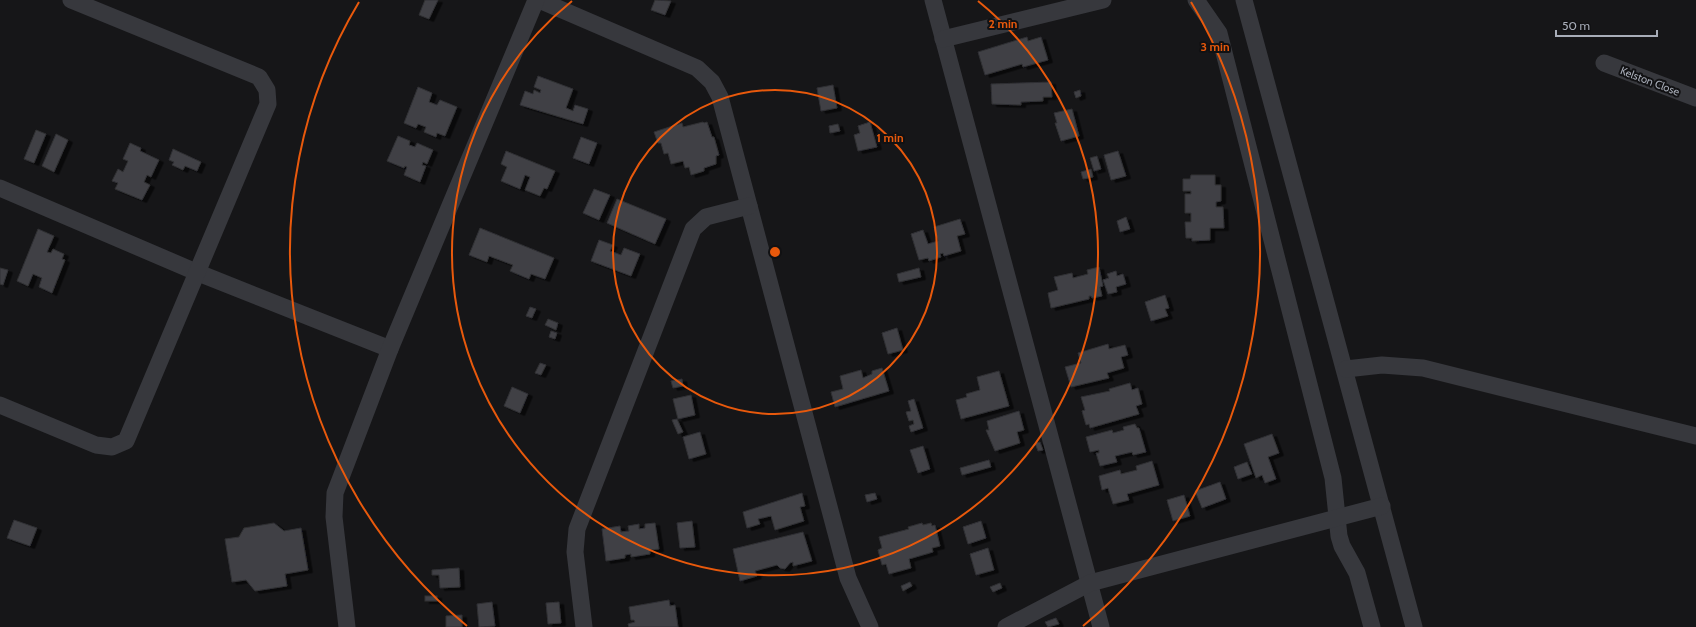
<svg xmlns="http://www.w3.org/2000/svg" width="1696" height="627" font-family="Cabin,sans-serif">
<defs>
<filter id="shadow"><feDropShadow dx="4.5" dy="2.5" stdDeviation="0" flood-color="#0009"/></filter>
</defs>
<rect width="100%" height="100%" fill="#161618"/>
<g fill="#404145" stroke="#303034" filter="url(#shadow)">
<polygon points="425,0 438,0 429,19 419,15"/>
<polygon points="655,0 671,1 665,15 651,10"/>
<polygon points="1027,37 1028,41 1041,37 1048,60 1023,67 1022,64 985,75 978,52"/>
<polygon points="538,76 573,89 566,108 573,111 575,105 588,109 583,124 520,105 525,91 533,94 534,90 540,93 541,90 534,87"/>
<polygon points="1051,82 1052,97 1043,97 1043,101 1021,102 1021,105 992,104 991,84"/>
<polygon points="833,85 837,108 821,111 817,88"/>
<polygon points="418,87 432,93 429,102 437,105 440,100 457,107 445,136 437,133 436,137 424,132 426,127 418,124 416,128 404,123"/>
<polygon points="1080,90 1081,96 1076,98 1074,92"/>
<polygon points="1072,109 1079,136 1061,141 1055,123 1057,123 1054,113"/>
<polygon points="703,122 704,123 707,122 712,137 714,137 719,155 716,156 716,164 704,168 704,171 691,175 689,167 685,168 683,161 671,164 668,153 664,154 661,143 658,143 654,132 682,123 683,127"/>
<polygon points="870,122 877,147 858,151 854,135 860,133 858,126"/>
<polygon points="838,124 840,131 830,133 829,126"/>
<polygon points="36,130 46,134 34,163 24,159"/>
<polygon points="56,134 68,140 54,172 42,166"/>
<polygon points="398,136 410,141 409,145 415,147 417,143 433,150 427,164 423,162 422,165 426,166 420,182 404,175 407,167 405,166 404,168 387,161"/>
<polygon points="581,137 597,143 589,164 573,158"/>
<polygon points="130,143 141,148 140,151 159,160 151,177 147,175 144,182 150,185 142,200 115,189 118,183 112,181 118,169 123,172 128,161 123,159"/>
<polygon points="173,149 201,162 197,171 185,166 183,170 172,165 174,162 169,160"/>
<polygon points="506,151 555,171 547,189 544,188 540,196 525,190 530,177 525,175 520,189 501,181 507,167 501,164"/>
<polygon points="1118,151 1126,176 1111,180 1104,155"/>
<polygon points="1097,156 1101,169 1094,171 1090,158"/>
<polygon points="1091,169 1093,177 1083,179 1081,172"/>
<polygon points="1191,175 1215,175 1215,185 1221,185 1221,201 1216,202 1216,207 1223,207 1224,228 1210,228 1210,240 1192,241 1192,238 1186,238 1185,222 1191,222 1191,213 1185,213 1185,194 1191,194 1191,191 1183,191 1183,179 1190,179"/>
<polygon points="594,189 610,195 599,220 583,213"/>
<polygon points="617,199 666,219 655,244 607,223"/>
<polygon points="1126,217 1130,229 1120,232 1117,221"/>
<polygon points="960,219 965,234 957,236 961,251 944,256 943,253 940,254 941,257 929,261 928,258 919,260 911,234 923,230 928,244 938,241 934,227"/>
<polygon points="480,228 554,258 545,279 531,274 529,279 510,271 513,265 489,256 487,262 469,255"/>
<polygon points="38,229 54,236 47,252 51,253 53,249 64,254 62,259 65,260 52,293 39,287 42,278 33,274 28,286 17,281"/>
<polygon points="599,240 613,245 610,251 621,255 624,248 640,254 631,276 591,261"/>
<polygon points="1099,267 1103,286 1100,287 1102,296 1092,298 1091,296 1089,296 1089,299 1051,308 1048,293 1058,290 1054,277 1072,273 1073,278 1088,274 1087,270"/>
<polygon points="0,268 8,270 3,285 0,284"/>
<polygon points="919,268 921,277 899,282 897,274"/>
<polygon points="1116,271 1117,276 1123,274 1126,284 1116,287 1117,292 1108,294 1103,280 1109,278 1107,274"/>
<polygon points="1165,295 1169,308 1165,309 1168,316 1151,321 1145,302"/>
<polygon points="530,307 536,309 532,318 526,316"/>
<polygon points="548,319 558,323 556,330 545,325"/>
<polygon points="897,328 903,350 888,354 882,333"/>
<polygon points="551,331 557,333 555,339 549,337"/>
<polygon points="1108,344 1109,349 1125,345 1128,355 1121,357 1124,368 1107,373 1109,378 1071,387 1065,367 1081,363 1078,353"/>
<polygon points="540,363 546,365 541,375 535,373"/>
<polygon points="882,368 889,391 835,407 831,392 843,389 840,376 861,370 863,378 872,374 872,371"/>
<polygon points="999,371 1009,406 961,419 956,400 967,397 966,394 980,390 977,377"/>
<polygon points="682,379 683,386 673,388 671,381"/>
<polygon points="1130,383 1132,390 1138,388 1142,404 1136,406 1139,414 1090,428 1089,424 1086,425 1082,411 1085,410 1081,397 1110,391 1109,389"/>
<polygon points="512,387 528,394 520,413 504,406"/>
<polygon points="691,395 695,415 678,419 673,399"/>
<polygon points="914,399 923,428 911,432 909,426 914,424 913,420 909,421 906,412 911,411 908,401"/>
<polygon points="1019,411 1024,430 1017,432 1020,443 995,451 986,430 989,430 987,421"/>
<polygon points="677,419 683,432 678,434 672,420"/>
<polygon points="1135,424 1137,428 1139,428 1146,452 1133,455 1132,452 1115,456 1117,462 1100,466 1096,453 1099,453 1099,450 1090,452 1086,437 1112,430 1113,433 1124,430 1123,427"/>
<polygon points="700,432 706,454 689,459 683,437"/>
<polygon points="1272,434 1279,453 1268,457 1276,479 1265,483 1262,475 1256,478 1244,444"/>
<polygon points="1040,442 1043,450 1038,451 1035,443"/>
<polygon points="923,446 930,469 918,473 910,450"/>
<polygon points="989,460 991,467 962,475 960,468"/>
<polygon points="1152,461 1159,485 1127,494 1129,500 1113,504 1108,488 1102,490 1099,476 1120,470 1121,474 1137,470 1136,466"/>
<polygon points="1247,462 1252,474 1238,479 1234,467"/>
<polygon points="1220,482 1226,499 1202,508 1195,491"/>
<polygon points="802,493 805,506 800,507 804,521 775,530 771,516 758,519 760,524 747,528 743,512"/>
<polygon points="875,493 877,499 867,502 865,495"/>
<polygon points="1184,495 1190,516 1173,521 1167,500"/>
<polygon points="14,520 37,528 30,546 7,538"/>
<polygon points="692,521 695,547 680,548 677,523"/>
<polygon points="981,521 986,538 968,544 963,527"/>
<polygon points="274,523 284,531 301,528 308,570 285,574 287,586 255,591 246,580 232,582 225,539 239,537 244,528"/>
<polygon points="655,523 659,549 650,550 650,554 631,557 631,554 625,555 625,558 606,561 602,529 620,526 621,532 629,531 628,526 639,524 639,529 645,528 645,524"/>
<polygon points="922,523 923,525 931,523 932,526 935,525 940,546 932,548 933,552 909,559 911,568 889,574 886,564 882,565 878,550 882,548 879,537 909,529 908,527"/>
<polygon points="803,532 812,561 793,566 793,562 790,563 785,569 780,568 777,565 755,571 757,576 740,581 733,549"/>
<polygon points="988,548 994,570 976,575 970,554"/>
<polygon points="459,568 460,587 440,588 439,575 432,575 432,570"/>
<polygon points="910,582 912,586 903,591 901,586"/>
<polygon points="1000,583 1002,588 993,592 990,587"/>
<rect x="425" y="596" width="12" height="5"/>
<polygon points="669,600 670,606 675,605 678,627 629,627 628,624 635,622 634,620 631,620 629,607"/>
<polygon points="492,602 495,626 479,627 477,604"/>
<polygon points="559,602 561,623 548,624 546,603"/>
<polygon points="462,615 462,627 446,627 446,616"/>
<polygon points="1056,618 1059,624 1048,627 1045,622"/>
</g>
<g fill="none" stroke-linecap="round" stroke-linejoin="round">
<g stroke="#37383d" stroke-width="17">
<polyline points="539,0 697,68 712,82 720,97 848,578 870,627"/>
<polyline points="933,0 1101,627"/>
<polyline points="1196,0 1219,33 1333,478 1339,536 1342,546 1357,573 1372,627"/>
<polyline points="1244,0 1414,627"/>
<polyline points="943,39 1103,0"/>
<polyline points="1604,63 1696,98"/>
<polyline points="0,188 196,272 390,349"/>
<polyline points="1346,369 1382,365 1423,368 1696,436"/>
<polyline points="0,405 96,445 112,447 126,441 268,104 267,90 259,77 71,0"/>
<polyline points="347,627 334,517 335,493 390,349 536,0"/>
<polyline points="584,627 575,552 577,529 693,229 706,217 749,206"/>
<polyline points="1006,627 1090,583 1382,506"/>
</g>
</g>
<g fill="none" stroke="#e8590c" stroke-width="2">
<circle cx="775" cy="252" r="162"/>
<path d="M978 1A323 323 0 1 1 572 1"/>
<path d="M467 626A485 485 0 0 1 359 2M1191 2A485 485 0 0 1 1083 626"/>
</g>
<g text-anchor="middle" stroke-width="4" stroke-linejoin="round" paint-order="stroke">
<g font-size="11" fill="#a8adb8" stroke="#111113">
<text transform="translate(1650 81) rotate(21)" y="4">Kelston Close</text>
</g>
</g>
<circle cx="775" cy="252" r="6" fill="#e8590c" stroke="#111113" stroke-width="2"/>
<g font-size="12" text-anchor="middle" font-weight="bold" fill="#e8590c" stroke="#111113" stroke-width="4" stroke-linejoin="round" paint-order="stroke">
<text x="1003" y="28">2 min</text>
<text x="1215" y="51">3 min</text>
<text x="890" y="142">1 min</text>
</g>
<path d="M1556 30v6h101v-6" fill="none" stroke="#a8adb8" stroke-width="2"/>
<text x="1562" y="30" font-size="12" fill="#a8adb8" stroke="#111113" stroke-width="3" paint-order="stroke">50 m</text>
</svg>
